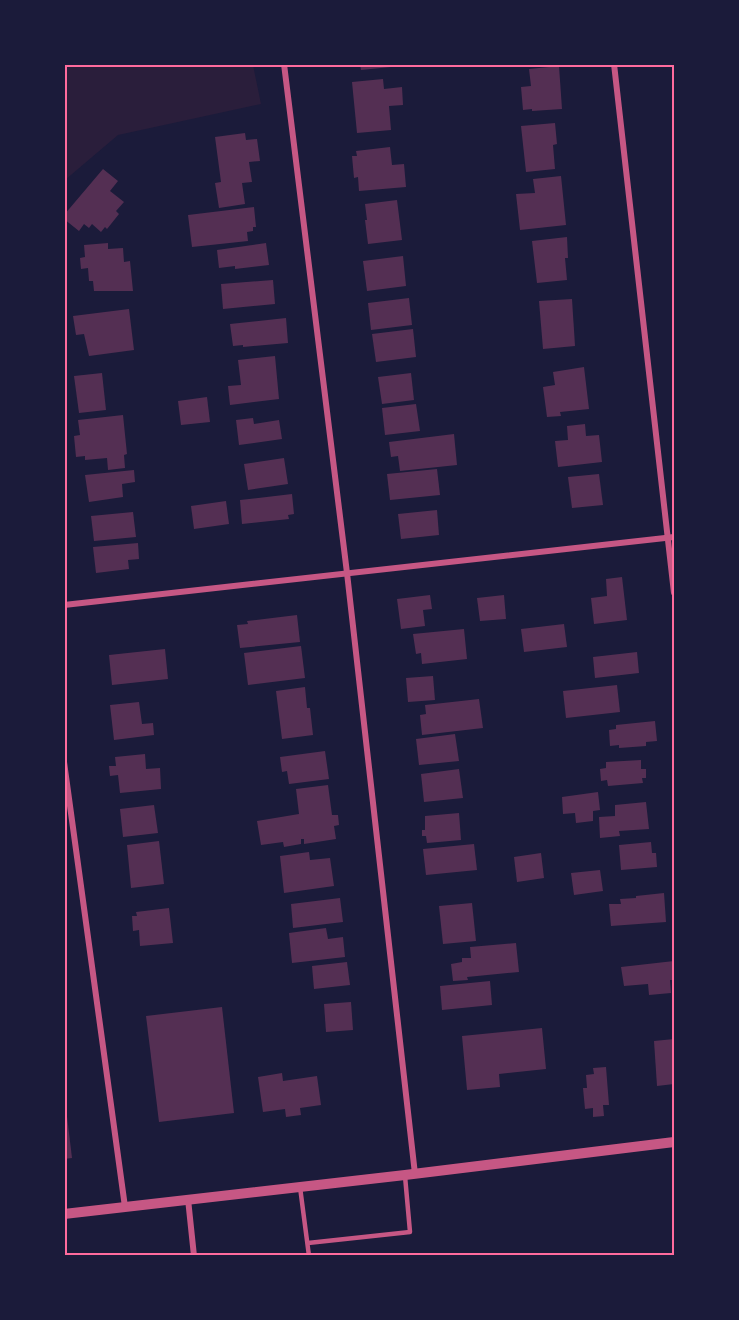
<svg xmlns="http://www.w3.org/2000/svg" width="739" height="1320" font-family="'Fira Sans Condensed',sans-serif">
<rect width="100%" height="100%" fill="#1b1b3a"/>
<polygon fill="#2a1e3b" points="65,64 253,65 261,104 118,135 65,180"/>
<g fill="#542f53">
<polygon points="360,64 401,64 401,66 361,70"/>
<polygon points="559,66 562,109 532,111 532,109 523,110 521,87 531,86 529,69"/>
<polygon points="383,79 384,89 402,87 403,105 389,106 391,130 357,133 352,82"/>
<polygon points="555,123 557,144 553,145 555,169 526,172 521,126"/>
<polygon points="245,133 246,140 257,139 260,161 249,162 252,182 242,183 245,204 219,208 215,183 221,182 215,137"/>
<polygon points="390,147 392,165 404,164 406,187 359,191 358,177 354,178 352,156 357,156 356,151"/>
<polygon points="103,169 118,181 110,191 124,202 116,211 119,214 107,229 105,227 101,232 92,224 89,228 84,224 79,231 64,219 64,215"/>
<polygon points="561,176 566,225 520,230 516,194 535,193 533,179"/>
<polygon points="397,200 402,240 368,244 365,220 367,220 365,204"/>
<polygon points="254,207 256,227 253,227 253,231 247,232 248,241 192,247 188,215"/>
<polygon points="567,237 568,258 565,258 567,280 537,283 532,241"/>
<polygon points="108,243 108,249 123,248 124,262 130,261 133,291 94,291 93,281 89,281 88,268 81,269 80,258 85,257 84,245"/>
<polygon points="266,243 269,265 235,269 235,266 219,268 217,250"/>
<polygon points="403,256 406,286 367,291 363,261"/>
<polygon points="273,280 275,304 223,309 221,284"/>
<polygon points="409,298 412,325 371,330 368,303"/>
<polygon points="572,299 575,346 543,349 539,301"/>
<polygon points="129,309 134,350 89,356 84,334 76,335 73,316"/>
<polygon points="286,318 288,343 243,347 243,345 233,346 230,324"/>
<polygon points="413,329 416,357 376,362 372,334"/>
<polygon points="275,356 279,399 230,405 228,386 241,385 238,360"/>
<polygon points="584,367 589,409 560,412 561,416 547,417 543,387 555,385 553,372"/>
<polygon points="102,373 106,410 79,413 74,376"/>
<polygon points="411,373 414,400 382,404 378,377"/>
<polygon points="207,397 210,422 181,425 178,401"/>
<polygon points="416,404 420,431 385,435 382,408"/>
<polygon points="123,415 127,454 124,455 125,468 108,470 107,458 85,460 85,456 76,457 74,436 80,435 78,420"/>
<polygon points="253,418 254,424 279,420 282,439 239,445 236,420"/>
<polygon points="585,424 586,436 599,435 602,462 558,467 555,441 568,440 567,426"/>
<polygon points="454,434 457,465 400,471 398,456 391,457 389,442"/>
<polygon points="284,458 288,484 248,490 244,464"/>
<polygon points="437,469 440,495 390,500 387,474"/>
<polygon points="134,470 135,482 122,484 123,497 89,502 85,475"/>
<polygon points="599,474 603,505 572,508 568,477"/>
<polygon points="292,494 294,514 288,515 289,519 242,524 240,500"/>
<polygon points="226,501 229,524 194,529 191,506"/>
<polygon points="437,510 439,535 401,539 398,514"/>
<polygon points="133,512 136,537 94,541 91,516"/>
<polygon points="138,543 139,559 128,560 129,569 96,573 93,547"/>
<polygon points="622,577 627,620 594,624 591,598 607,596 606,579"/>
<polygon points="430,595 432,609 423,610 425,626 401,629 397,599"/>
<polygon points="504,595 506,619 480,621 477,598"/>
<polygon points="297,615 300,642 240,648 237,625 248,624 247,621"/>
<polygon points="564,624 567,647 524,652 521,629"/>
<polygon points="464,629 467,659 422,664 421,653 416,654 413,634"/>
<polygon points="301,646 305,678 248,685 244,653"/>
<polygon points="165,649 168,679 112,685 109,655"/>
<polygon points="637,652 639,673 595,678 593,657"/>
<polygon points="433,676 435,700 408,702 406,678"/>
<polygon points="617,685 620,712 566,718 563,691"/>
<polygon points="305,687 307,708 310,708 313,735 282,739 276,691"/>
<polygon points="479,699 483,728 422,735 420,715 426,714 425,705"/>
<polygon points="139,702 142,724 153,723 154,735 114,740 110,705"/>
<polygon points="655,721 657,741 646,742 646,746 619,748 619,745 610,746 609,730 616,729 616,725"/>
<polygon points="455,734 459,761 419,765 416,739"/>
<polygon points="325,751 329,779 289,784 287,771 282,772 280,757"/>
<polygon points="145,754 146,769 160,768 161,789 120,793 118,775 110,776 109,766 116,766 115,757"/>
<polygon points="641,760 641,769 646,769 646,778 642,778 643,783 608,786 607,780 601,781 600,769 606,768 606,762"/>
<polygon points="459,769 463,798 424,802 421,774"/>
<polygon points="328,785 332,815 338,815 339,825 334,826 336,839 304,844 304,839 301,839 301,844 284,847 283,842 261,845 257,821 299,814 296,789"/>
<polygon points="598,792 600,810 593,811 593,821 576,823 575,813 563,814 562,797"/>
<polygon points="646,802 649,829 619,831 620,836 600,838 599,817 615,816 615,805"/>
<polygon points="154,805 158,833 123,837 120,809"/>
<polygon points="459,813 461,840 427,843 426,836 422,836 422,830 425,830 425,816"/>
<polygon points="159,841 164,884 131,888 127,845"/>
<polygon points="651,842 652,853 656,853 657,867 621,870 619,845"/>
<polygon points="474,844 477,870 426,875 423,849"/>
<polygon points="309,852 310,860 330,858 334,886 284,893 280,856"/>
<polygon points="541,853 544,878 517,882 514,857"/>
<polygon points="600,870 603,891 574,895 571,873"/>
<polygon points="664,893 666,922 611,926 609,904 621,904 620,899 636,898 636,896"/>
<polygon points="340,898 343,922 293,928 291,904"/>
<polygon points="472,903 476,941 443,944 439,906"/>
<polygon points="169,908 173,943 140,946 139,930 133,931 132,916 137,916 136,912"/>
<polygon points="326,928 328,939 343,937 345,957 292,963 289,933"/>
<polygon points="516,943 519,972 467,977 468,980 453,981 451,964 462,962 462,958 471,958 470,947"/>
<polygon points="674,961 674,980 670,980 671,993 649,995 648,984 624,986 621,967"/>
<polygon points="347,962 350,985 314,989 312,966"/>
<polygon points="490,981 492,1005 442,1010 440,986"/>
<polygon points="351,1002 353,1030 326,1032 324,1004"/>
<polygon points="222,1007 234,1113 159,1122 146,1016"/>
<polygon points="542,1028 546,1069 499,1074 500,1087 467,1090 462,1036"/>
<polygon points="674,1039 674,1084 657,1086 654,1041"/>
<polygon points="606,1067 609,1105 603,1105 604,1116 593,1117 593,1108 585,1109 583,1088 587,1088 586,1075 594,1074 593,1068"/>
<polygon points="282,1073 283,1081 317,1076 321,1105 300,1108 301,1115 286,1117 285,1109 263,1112 258,1077"/>
<polygon points="64,1108 66,1108 72,1158 64,1159"/>
</g>
<g fill="none" stroke-linecap="round" stroke-linejoin="round">
<g stroke="#c65784" stroke-width="4.5">
<polyline points="300,1187 309,1256"/>
<polyline points="308,1243 410,1232 405,1176"/>
</g>
<g stroke="#c65784" stroke-width="6">
<polyline points="284,64 347,573 415,1174"/>
<polyline points="614,64 674,593"/>
<polyline points="64,605 674,537"/>
<polyline points="64,762 125,1207"/>
<polyline points="188,1199 194,1256"/>
</g>
<polyline stroke="#c65784" stroke-width="10" points="64,1214 405,1175 674,1142"/>
</g>
<rect width="739" height="1320" fill="none" stroke="#1b1b3a" stroke-width="132"/>
<rect x="66" y="66" width="607" height="1188" fill="none" stroke="#ff6b9d" stroke-width="2"/>
</svg>
